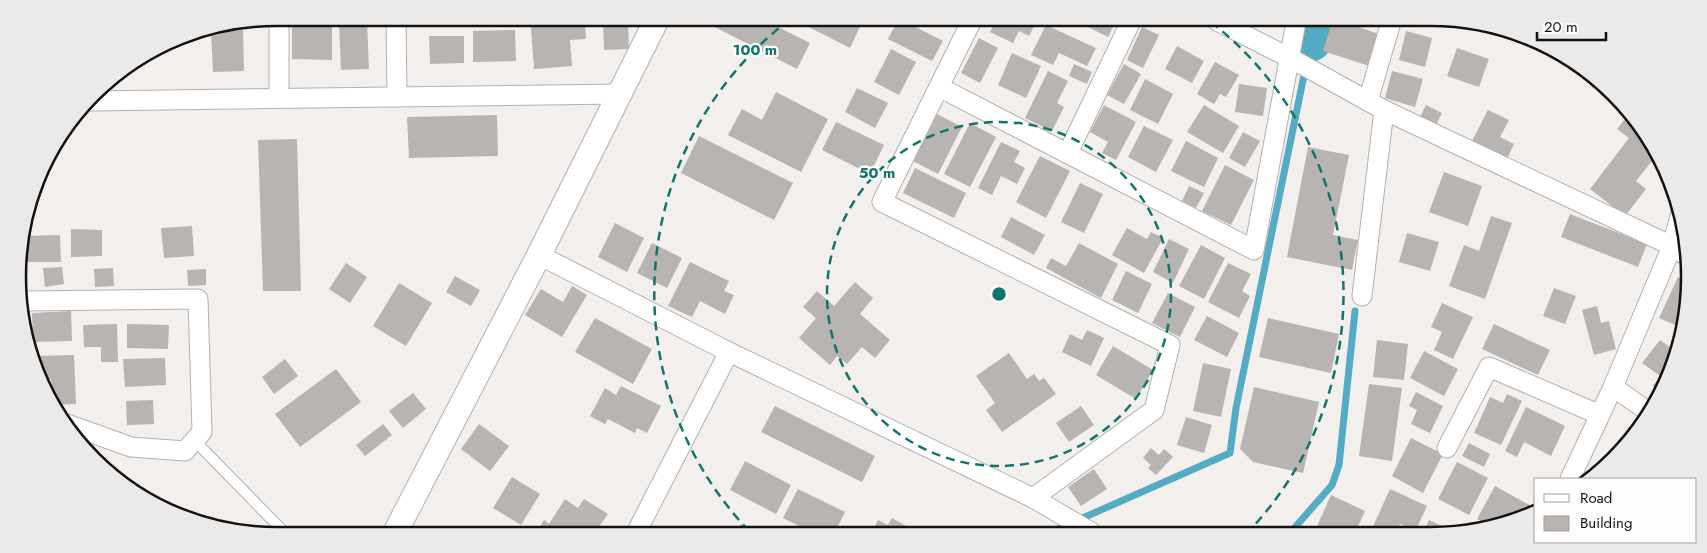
<svg xmlns="http://www.w3.org/2000/svg" width="1707" height="553" font-family="Jost,sans-serif">
<rect width="100%" height="100%" fill="#f3efed"/>
<g fill="none" stroke-linecap="round" stroke-linejoin="round">
<g stroke="#53abc4" stroke-width="7">
<polyline points="1051,532 1230,453 1236,408 1311,41"/>
<polyline points="1290,533 1332,485 1339,465 1355,311"/>
</g>
<polyline stroke="#53abc4" stroke-width="41" points="1311,41 1314,22"/>
</g>
<g fill="#b7b4b2">
<polygon points="603,19 628,19 629,49 604,50"/>
<polygon points="709,19 764,20 810,43 797,69 707,23"/>
<polygon points="795,20 863,20 850,48"/>
<polygon points="898,20 902,20 943,41 932,61 888,39"/>
<polygon points="367,21 369,69 341,70 339,22"/>
<polygon points="996,21 1037,21 1029,36 1019,31 1013,43 990,32"/>
<polygon points="1076,21 1116,21 1108,37"/>
<polygon points="1332,22 1344,22 1379,34 1369,66 1323,51"/>
<polygon points="332,23 332,60 292,59 292,24"/>
<polygon points="585,24 586,39 570,40 572,66 534,69 531,27"/>
<polygon points="1046,25 1096,48 1087,66 1059,53 1053,65 1031,55"/>
<polygon points="1142,27 1159,35 1143,68 1127,60"/>
<polygon points="243,30 244,71 213,72 211,31"/>
<polygon points="515,30 516,61 473,62 473,31"/>
<polygon points="1406,31 1432,38 1425,67 1399,60"/>
<polygon points="429,36 464,36 464,63 430,64"/>
<polygon points="979,38 998,48 980,83 961,73"/>
<polygon points="1177,46 1204,61 1192,83 1165,69"/>
<polygon points="1457,48 1489,59 1479,87 1447,76"/>
<polygon points="891,49 916,62 899,95 874,82"/>
<polygon points="1012,53 1041,66 1026,98 998,85"/>
<polygon points="1215,62 1239,75 1226,97 1220,94 1214,104 1197,94"/>
<polygon points="1074,64 1092,72 1087,84 1069,76"/>
<polygon points="1124,64 1141,74 1124,104 1107,95"/>
<polygon points="1048,71 1068,81 1057,103 1064,107 1052,131 1025,118"/>
<polygon points="1392,71 1423,79 1415,107 1385,98"/>
<polygon points="1145,79 1173,94 1158,124 1130,110"/>
<polygon points="1239,84 1267,88 1263,116 1235,112"/>
<polygon points="857,88 888,103 875,128 845,112"/>
<polygon points="776,92 828,119 801,172 728,135 742,109 762,120"/>
<polygon points="1104,105 1136,122 1116,160 1102,153 1108,142 1090,132"/>
<polygon points="1204,105 1239,126 1223,153 1187,132"/>
<polygon points="1426,105 1442,113 1435,127 1419,119"/>
<polygon points="1488,110 1509,120 1500,137 1514,144 1506,161 1471,143"/>
<polygon points="937,114 962,127 938,174 913,161"/>
<polygon points="497,115 498,156 409,158 407,117"/>
<polygon points="1628,115 1646,133 1661,170 1651,162 1636,181 1646,189 1625,216 1590,189 1629,138 1617,129"/>
<polygon points="836,122 884,145 870,174 822,150"/>
<polygon points="970,123 996,137 970,187 944,174"/>
<polygon points="1144,126 1173,140 1156,172 1128,157"/>
<polygon points="1243,132 1260,141 1245,167 1229,158"/>
<polygon points="699,136 793,183 774,220 681,173"/>
<polygon points="297,139 301,291 263,291 258,140"/>
<polygon points="1186,141 1218,158 1204,187 1171,171"/>
<polygon points="1001,142 1020,151 1014,162 1025,168 1017,184 1001,176 992,195 978,188"/>
<polygon points="1308,147 1349,155 1333,235 1358,240 1352,270 1287,257"/>
<polygon points="1040,156 1070,171 1046,218 1016,202"/>
<polygon points="1225,165 1254,180 1231,225 1202,211"/>
<polygon points="915,168 966,193 954,218 903,193"/>
<polygon points="1444,172 1482,186 1468,226 1429,212"/>
<polygon points="1080,183 1103,194 1084,233 1061,222"/>
<polygon points="1189,186 1204,193 1196,208 1182,201"/>
<polygon points="1570,214 1647,244 1638,267 1561,237"/>
<polygon points="1491,216 1512,223 1485,299 1449,286 1464,245 1479,251"/>
<polygon points="1011,217 1045,235 1034,255 1001,237"/>
<polygon points="615,223 644,238 627,272 598,257"/>
<polygon points="192,226 194,256 164,258 161,228"/>
<polygon points="1127,228 1147,239 1151,232 1163,238 1144,273 1112,255"/>
<polygon points="71,229 102,230 102,256 71,257"/>
<polygon points="1407,233 1439,242 1430,271 1399,262"/>
<polygon points="60,235 61,262 23,262 23,236"/>
<polygon points="1169,239 1189,249 1173,283 1153,272"/>
<polygon points="652,243 682,258 667,288 637,273"/>
<polygon points="1079,243 1118,264 1101,298 1046,268 1051,258 1066,266"/>
<polygon points="1201,245 1225,258 1204,299 1179,286"/>
<polygon points="690,262 729,281 724,291 734,295 725,314 700,301 692,317 668,306"/>
<polygon points="346,263 367,277 350,303 329,289"/>
<polygon points="1228,263 1251,274 1242,291 1250,296 1239,318 1208,302"/>
<polygon points="62,267 64,284 45,287 43,268"/>
<polygon points="113,268 114,286 95,287 94,269"/>
<polygon points="206,269 206,285 188,286 187,270"/>
<polygon points="1126,271 1152,284 1138,313 1112,300"/>
<polygon points="455,276 480,290 471,306 446,292"/>
<polygon points="1678,277 1685,280 1684,329 1659,318"/>
<polygon points="855,282 873,298 860,314 890,340 875,358 862,347 847,364 837,356 830,365 799,338 816,318 803,307 817,291 834,306"/>
<polygon points="399,283 432,303 406,346 373,326"/>
<polygon points="572,286 587,295 562,337 525,315 541,289 563,302"/>
<polygon points="1554,288 1576,296 1565,324 1543,316"/>
<polygon points="1168,293 1195,307 1180,337 1152,323"/>
<polygon points="1442,303 1473,317 1453,359 1434,350 1442,332 1431,327"/>
<polygon points="1597,306 1601,323 1609,321 1616,349 1594,355 1582,310"/>
<polygon points="71,311 72,341 33,342 32,313"/>
<polygon points="1207,316 1239,333 1227,357 1194,340"/>
<polygon points="595,318 652,349 633,384 575,352"/>
<polygon points="1268,318 1339,334 1331,373 1259,357"/>
<polygon points="117,324 118,362 101,362 101,347 84,347 83,325"/>
<polygon points="127,324 169,325 168,349 127,348"/>
<polygon points="1494,324 1550,350 1538,375 1482,349"/>
<polygon points="1087,330 1104,338 1091,366 1062,352 1070,334 1082,340"/>
<polygon points="1377,340 1408,344 1404,380 1373,377"/>
<polygon points="1660,340 1675,351 1660,391 1653,386 1660,376 1642,363"/>
<polygon points="1113,346 1153,370 1136,399 1096,375"/>
<polygon points="1424,351 1458,369 1444,396 1410,378"/>
<polygon points="1009,353 1027,379 1034,374 1039,381 1044,378 1056,394 1002,432 986,410 995,403 976,376"/>
<polygon points="74,355 76,404 54,405 51,379 43,380 32,356"/>
<polygon points="165,358 166,385 125,387 123,359"/>
<polygon points="285,359 298,376 274,394 262,377"/>
<polygon points="1203,363 1231,369 1221,417 1193,411"/>
<polygon points="336,369 361,402 300,447 275,414"/>
<polygon points="1369,384 1402,388 1392,461 1359,456"/>
<polygon points="621,386 661,406 647,433 637,428 635,433 608,419 605,424 590,416 605,388 616,395"/>
<polygon points="1254,387 1319,402 1303,473 1253,462 1240,449"/>
<polygon points="1416,392 1443,406 1430,433 1411,424 1417,410 1409,406"/>
<polygon points="413,393 426,409 403,428 389,411"/>
<polygon points="1507,394 1522,401 1501,445 1474,433 1490,397 1503,403"/>
<polygon points="153,400 154,424 127,425 126,401"/>
<polygon points="775,406 875,456 862,482 761,432"/>
<polygon points="1081,406 1094,425 1069,442 1056,423"/>
<polygon points="1526,407 1565,426 1551,456 1524,442 1517,457 1505,451"/>
<polygon points="1186,417 1212,425 1204,453 1177,445"/>
<polygon points="383,424 392,435 365,456 356,445"/>
<polygon points="479,424 509,446 490,471 461,449"/>
<polygon points="1411,438 1443,454 1423,493 1392,476"/>
<polygon points="1469,443 1490,454 1484,467 1462,456"/>
<polygon points="1151,448 1159,455 1164,449 1173,457 1156,475 1148,468 1151,465 1143,458"/>
<polygon points="745,461 791,485 776,514 730,490"/>
<polygon points="1457,462 1488,478 1469,515 1438,499"/>
<polygon points="1094,469 1107,489 1081,506 1068,487"/>
<polygon points="512,477 540,494 521,525 493,508"/>
<polygon points="1495,486 1531,506 1526,515 1489,526 1477,519"/>
<polygon points="798,489 845,512 835,532 811,532 783,518"/>
<polygon points="1390,489 1427,506 1415,532 1400,524 1396,533 1370,533"/>
<polygon points="1331,495 1365,511 1355,533 1314,533"/>
<polygon points="565,499 578,508 584,499 608,514 596,531 537,531 544,520 549,524"/>
<polygon points="892,518 917,532 872,532 878,520 888,525"/>
<polygon points="1429,520 1453,531 1452,533 1423,533"/>
<polygon points="741,524 755,532 737,532"/>
</g>
<g fill="none" stroke-linecap="round" stroke-linejoin="round">
<g stroke="#b3b0ae" stroke-width="12">
<polyline id="service" points="194,440 283,531"/>
</g>
<g stroke="#b3b0ae" stroke-width="21">
<g id="minor">
<polyline points="279,18 279,98"/>
<polyline points="396,18 397,97"/>
<polyline points="972,20 882,202 1170,345 1154,410 1033,498"/>
<polyline points="1217,21 1290,58 1384,110 1672,246 1685,255"/>
<polyline points="939,87 1254,250 1296,22"/>
<polyline points="91,101 620,94"/>
<polyline points="1368,101 1391,22"/>
<polyline points="1068,153 1131,21"/>
<polyline points="539,255 729,352 1033,498 1091,532"/>
<polyline points="1362,296 1384,110"/>
<polyline points="23,301 198,299 202,432 185,451 131,447 64,423"/>
<polyline points="1613,387 1649,412"/>
<polyline points="1447,448 1489,367 1600,415"/>
<polyline points="1570,479 1613,387 1672,246 1680,216"/>
<polyline points="637,531 729,352"/>
</g>
</g>
<g stroke="#b3b0ae" stroke-width="26">
<polyline id="tertiary" points="396,531 539,255 657,19"/>
</g>
<use href="#service" stroke="#fff" stroke-width="10"/>
<use href="#minor" stroke="#fff" stroke-width="19"/>
<use href="#tertiary" stroke="#fff" stroke-width="24"/>
</g>
<g fill="none" stroke="#0f766e" stroke-width="2.5" stroke-dasharray="9 6">
<circle cx="999" cy="294" r="172"/>
<path d="M749 531A345 345 0 0 1 789 20M1211 22A345 345 0 0 1 1249 531"/>
</g>
<path d="M0 0H1707V553H0ZM276 26H1431A250 250 0 0 1 1681 276V277A250 250 0 0 1 1431 527H276A250 250 0 0 1 26 277V276A250 250 0 0 1 276 26Z" fill="#eceae9" fill-rule="evenodd"/>
<path fill="none" stroke="#131212" stroke-width="2.5" d="M276 26H1431A250 250 0 0 1 1681 276V277A250 250 0 0 1 1431 527H276A250 250 0 0 1 26 277V276A250 250 0 0 1 276 26Z"/>
<circle cx="999" cy="294" r="8" fill="#0f766e" stroke="#fffdfc" stroke-width="2.5"/>
<g font-size="15" text-anchor="middle" font-weight="bold" fill="#0f766e" stroke="#fffdfc" stroke-width="4.5" stroke-linejoin="round" paint-order="stroke">
<text x="755" y="55">100 m</text>
<text x="877" y="178">50 m</text>
</g>
<rect x="1534" y="478" width="162" height="65" fill="#fffdfc" stroke="#a19f9e"/>
<rect x="1544" y="494" width="25" height="8" fill="#ffffff" stroke="#a19f9e"/>
<text x="1580" y="503" font-size="15" fill="#131212">Road</text>
<rect x="1544" y="516" width="25" height="15" fill="#b7b4b2" stroke="#a19f9e"/>
<text x="1580" y="528" font-size="15" fill="#131212">Building</text>
<path d="M1537 32v8h69v-8" fill="none" stroke="#131212" stroke-width="2.5"/>
<text x="1544" y="32" font-size="15" fill="#131212" stroke="#fffdfc" stroke-width="4" paint-order="stroke">20 m</text>
</svg>
